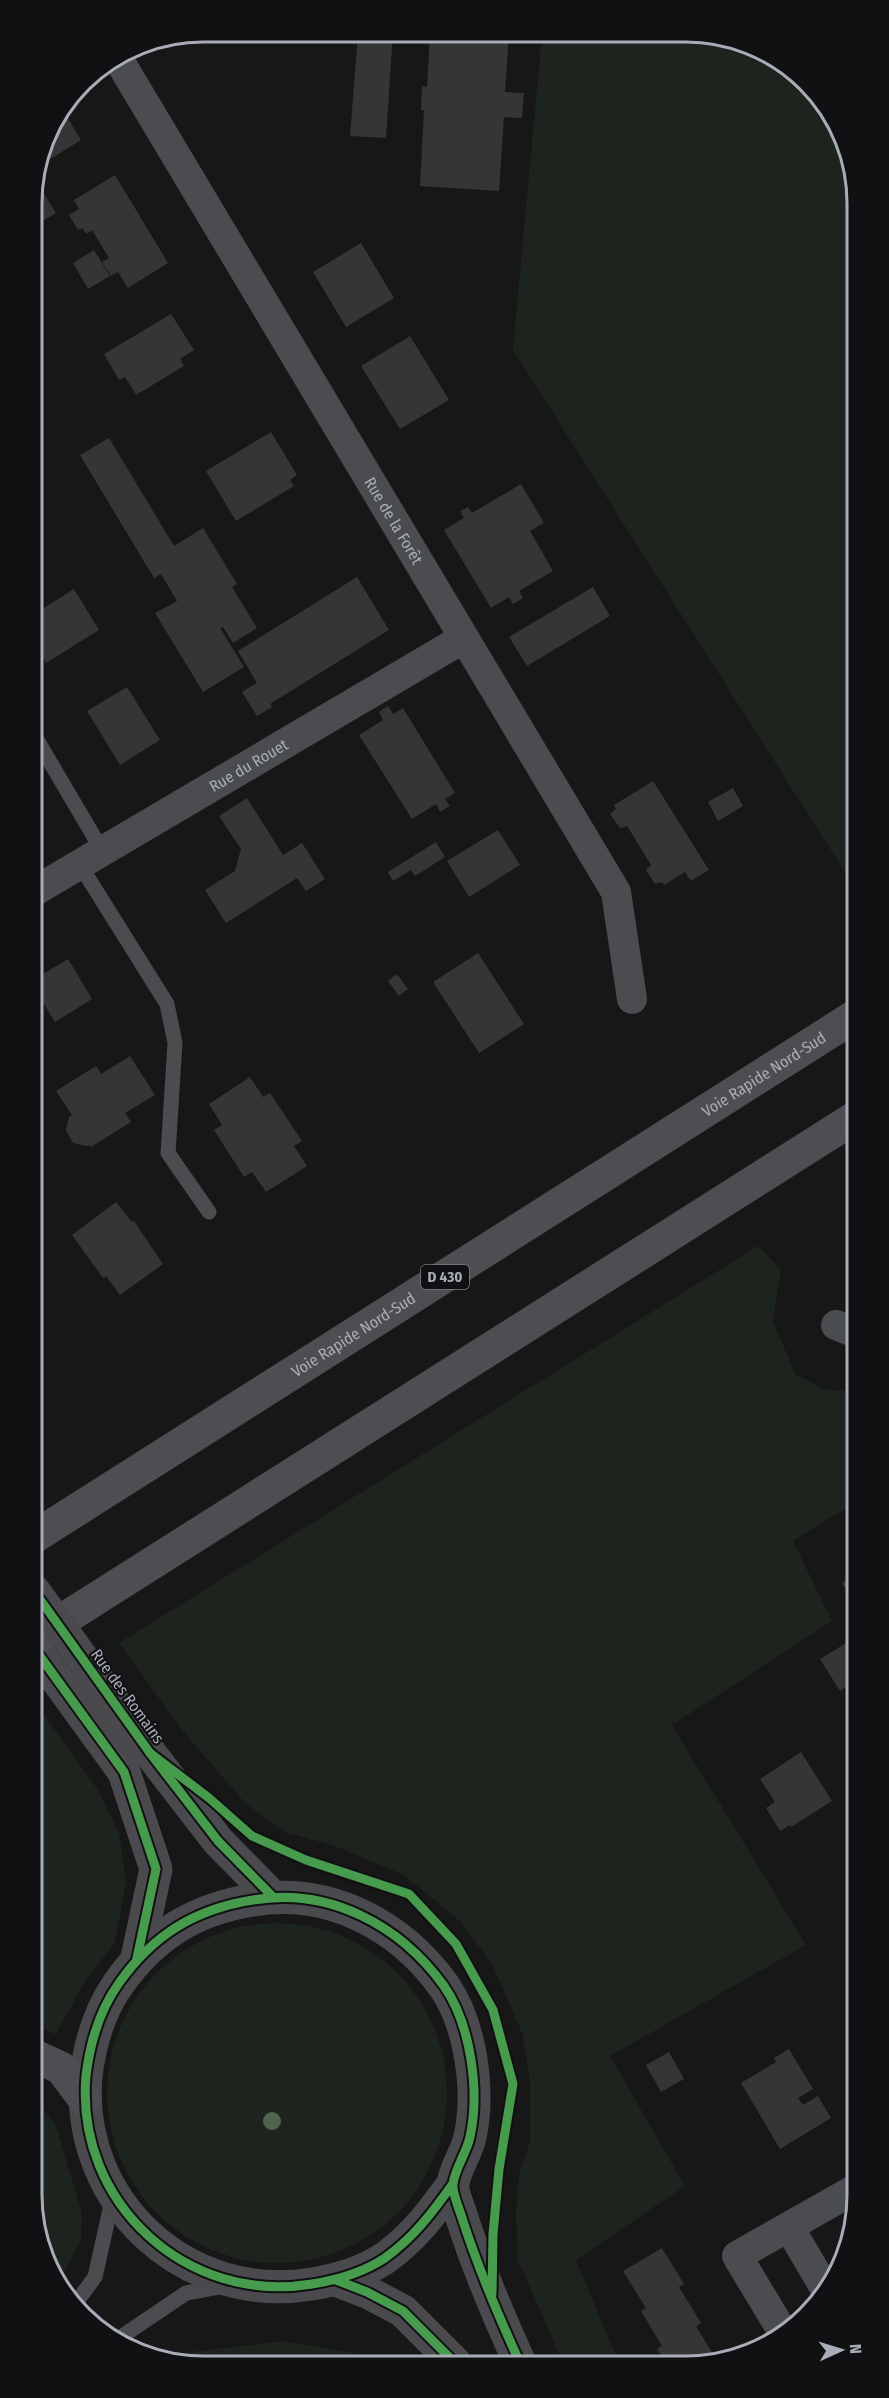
<svg xmlns="http://www.w3.org/2000/svg" width="889" height="2398" font-family="'Fira Sans Condensed',sans-serif">
<rect width="100%" height="100%" fill="#171717"/>
<g fill="#1d241e">
<polygon points="542,34 720,35 808,82 854,169 855,888 513,350"/>
<polygon points="758,1246 781,1270 773,1321 795,1374 826,1390 856,1391 856,1502 793,1541 832,1621 672,1725 806,1945 610,2056 685,2186 576,2260 619,2363 563,2363 518,2260 516,2215 519,2174 530,2142 530,2082 523,2035 492,1964 461,1922 404,1875 335,1846 285,1832 246,1804 182,1730 119,1643"/>
<polygon points="34,1701 98,1790 119,1833 126,1882 115,1942 84,1983 56,2034 35,2026"/>
<circle cx="277" cy="2093" r="170"/>
<polygon points="35,2100 55,2123 82,2213 81,2240 61,2278 35,2229"/>
<polygon points="284,2341 389,2359 394,2363 170,2363 164,2360 174,2354"/>
</g>
<g fill="#353536">
<polygon points="358,33 393,33 386,138 350,136"/>
<polygon points="430,33 509,33 505,92 524,93 522,118 504,117 499,191 420,186 424,110 421,110 422,86 427,87"/>
<polygon points="63,110 81,140 39,166 49,127"/>
<polygon points="115,175 168,263 128,288 118,272 111,276 102,262 109,258 92,230 86,234 83,228 78,230 69,215 79,209 74,200"/>
<polygon points="44,194 56,213 32,227 32,201"/>
<polygon points="361,243 394,298 346,327 313,272"/>
<polygon points="94,250 110,276 88,289 73,263"/>
<polygon points="171,314 194,350 180,359 184,366 136,395 125,377 119,380 104,354"/>
<polygon points="410,336 449,400 400,429 361,366"/>
<polygon points="271,432 297,475 290,480 294,486 236,521 206,471"/>
<polygon points="109,438 174,546 203,528 237,584 232,587 257,628 233,643 223,627 220,628 244,667 203,692 155,613 177,601 161,574 154,578 80,455"/>
<polygon points="521,484 544,523 530,531 553,571 519,591 523,598 513,604 509,597 491,608 444,530 464,518 460,511 468,507 472,513"/>
<polygon points="357,577 389,630 270,704 272,707 257,716 242,692 257,683 238,651"/>
<polygon points="593,587 610,616 527,666 509,637"/>
<polygon points="74,589 99,630 46,663 33,640 33,615"/>
<polygon points="127,687 160,740 120,765 87,711"/>
<polygon points="388,706 393,714 403,708 455,793 445,799 450,806 440,812 436,804 412,819 359,735 383,720 379,712"/>
<polygon points="653,781 709,870 691,881 685,872 664,885 662,882 655,884 646,870 651,865 632,834 627,826 620,828 610,814 616,809 614,805"/>
<polygon points="733,788 743,806 718,821 708,802"/>
<polygon points="247,798 283,855 302,843 325,879 306,891 297,878 226,923 205,890 235,871 241,849 219,816"/>
<polygon points="498,830 520,865 469,897 447,861"/>
<polygon points="436,842 445,857 415,876 411,870 393,881 388,872"/>
<polygon points="478,953 524,1024 479,1053 433,982"/>
<polygon points="68,959 92,999 55,1022 33,986 33,980"/>
<polygon points="397,974 408,989 399,996 388,981"/>
<polygon points="130,1056 155,1095 125,1113 131,1122 91,1147 90,1145 87,1146 73,1143 66,1130 69,1117 72,1115 56,1091 96,1066 101,1074"/>
<polygon points="250,1077 263,1097 270,1093 302,1141 294,1146 307,1166 266,1192 252,1172 244,1177 214,1130 222,1125 209,1104"/>
<polygon points="116,1202 132,1222 134,1221 163,1264 120,1295 106,1276 103,1278 72,1235"/>
<polygon points="856,1573 856,1606 842,1583"/>
<polygon points="856,1637 856,1681 840,1691 820,1659"/>
<polygon points="801,1752 832,1801 791,1827 790,1825 780,1831 766,1808 775,1802 760,1779"/>
<polygon points="789,2049 813,2089 798,2098 803,2105 818,2096 831,2118 780,2149 741,2083 776,2062 774,2058"/>
<polygon points="669,2052 684,2079 661,2092 646,2065"/>
<polygon points="662,2248 684,2284 679,2287 701,2323 696,2326 717,2361 714,2363 666,2363 657,2349 662,2346 641,2311 646,2308 623,2271"/>
</g>
<g fill="none" stroke-linecap="round" stroke-linejoin="round">
<g stroke="#4b4c50" stroke-width="15">
<polyline points="33,733 103,852"/>
<polyline points="80,865 167,1004 175,1043 168,1153 209,1212"/>
<polyline points="75,2304 95,2277 113,2196"/>
<polyline points="121,2337 186,2293 224,2286"/>
</g>
<g stroke="#4b4c50" stroke-width="30">
<path id="s1" d="M 117,57 L 616,892 L 632,999"/>
<path id="s2" d="M 33,892 L 464,638"/>
<polyline points="836,1325 856,1333"/>
<polyline points="789,2227 826,2290"/>
<polyline points="784,2334 737,2256 857,2188"/>
</g>
<g stroke="#4a4a4e" stroke-width="33">
<polyline points="34,1648 124,1772 156,1869 137,1958"/>
<polyline points="150,1753 218,1841 273,1897"/>
<path d="M 452,2185 C 432,2213 414,2237 385,2258 C 364,2272 337,2280 312,2284 C 187,2305 75,2203 86,2076 C 90,2042 99,2011 119,1983 C 153,1935 195,1909 253,1900 C 329,1887 400,1925 444,1986 C 471,2025 480,2091 470,2137 C 467,2152 455,2168 453,2184 C 452,2193 459,2208 462,2218 C 478,2268 498,2315 520,2363"/>
<polyline points="336,2280 367,2292 403,2311 455,2363"/>
</g>
<g stroke="#4e4e52" stroke-width="33">
<path id="s3" d="M 34,1537 L 855,1016"/>
<polyline points="34,1638 856,1117"/>
<polyline points="35,2056 61,2068 84,2099"/>
</g>
<polyline stroke="#4a4a4e" stroke-width="33" points="34,1591 150,1753"/>
<g stroke="#111113" stroke-width="13">
<g id="cycleway">
<polyline points="34,1591 150,1753 218,1841 273,1897"/>
<polyline points="34,1648 124,1772 156,1869 137,1958"/>
<polyline points="150,1753 209,1798 252,1836 306,1860 409,1894 456,1944 493,2010 513,2084 499,2169 493,2234 492,2294"/>
<path d="M 452,2185 C 432,2213 414,2237 385,2258 C 364,2272 337,2280 312,2284 C 187,2305 75,2203 86,2076 C 90,2042 99,2011 119,1983 C 153,1935 195,1909 253,1900 C 329,1887 400,1925 444,1986 C 471,2025 480,2091 470,2137 C 467,2152 455,2168 453,2184 C 452,2193 459,2208 462,2218 C 478,2268 498,2315 520,2363"/>
<polyline points="336,2280 367,2292 403,2311 455,2363"/>
</g>
</g>
<use href="#cycleway" stroke="#469c4c" stroke-width="9"/>
</g>
<circle fill="#506451" cx="272" cy="2121" r="9"/>
<g text-anchor="middle" stroke-width="4.5" stroke-linejoin="round" paint-order="stroke">
<rect fill="#111113" stroke="#7b7e86" stroke-width="1.5" x="421" y="1265" width="48" height="24" rx="4.5"/>
<g font-size="15" font-weight="bold" fill="#a8adb8">
<text x="445" y="1282">D 430</text>
</g>
<g font-size="16" fill="#a8adb8" stroke="#111113">
<text dy="6" stroke="none"><textPath href="#s1" startOffset="540">Rue de la Forêt</textPath></text>
<text dy="6" stroke="none"><textPath href="#s2" startOffset="250">Rue du Rouet</textPath></text>
<text dy="6" stroke="none"><textPath href="#s3" startOffset="864">Voie Rapide Nord-Sud</textPath></text>
<text dy="6" stroke="none"><textPath href="#s3" startOffset="378">Voie Rapide Nord-Sud</textPath></text>
<text transform="translate(128 1696) rotate(54)" y="6">Rue des Romains</text>
</g>
</g>
<path d="M0 0H889V2398H0ZM203 42H686A161 161 0 0 1 847 203V2195A161 161 0 0 1 686 2356H203A161 161 0 0 1 42 2195V203A161 161 0 0 1 203 42Z" fill="#111113" fill-rule="evenodd"/>
<path fill="none" stroke="#a8adb8" stroke-width="3" d="M203 42H686A161 161 0 0 1 847 203V2195A161 161 0 0 1 686 2356H203A161 161 0 0 1 42 2195V203A161 161 0 0 1 203 42Z"/>
<g transform="translate(841 2350) rotate(86)" stroke="#111113" stroke-width="4.5" paint-order="stroke">
<path d="M0-4.5L10 22L0 15L-10 22Z" fill="#a8adb8"/>
<text y="-9" font-size="16" font-weight="bold" text-anchor="middle" fill="#a8adb8">N</text>
</g>
</svg>
